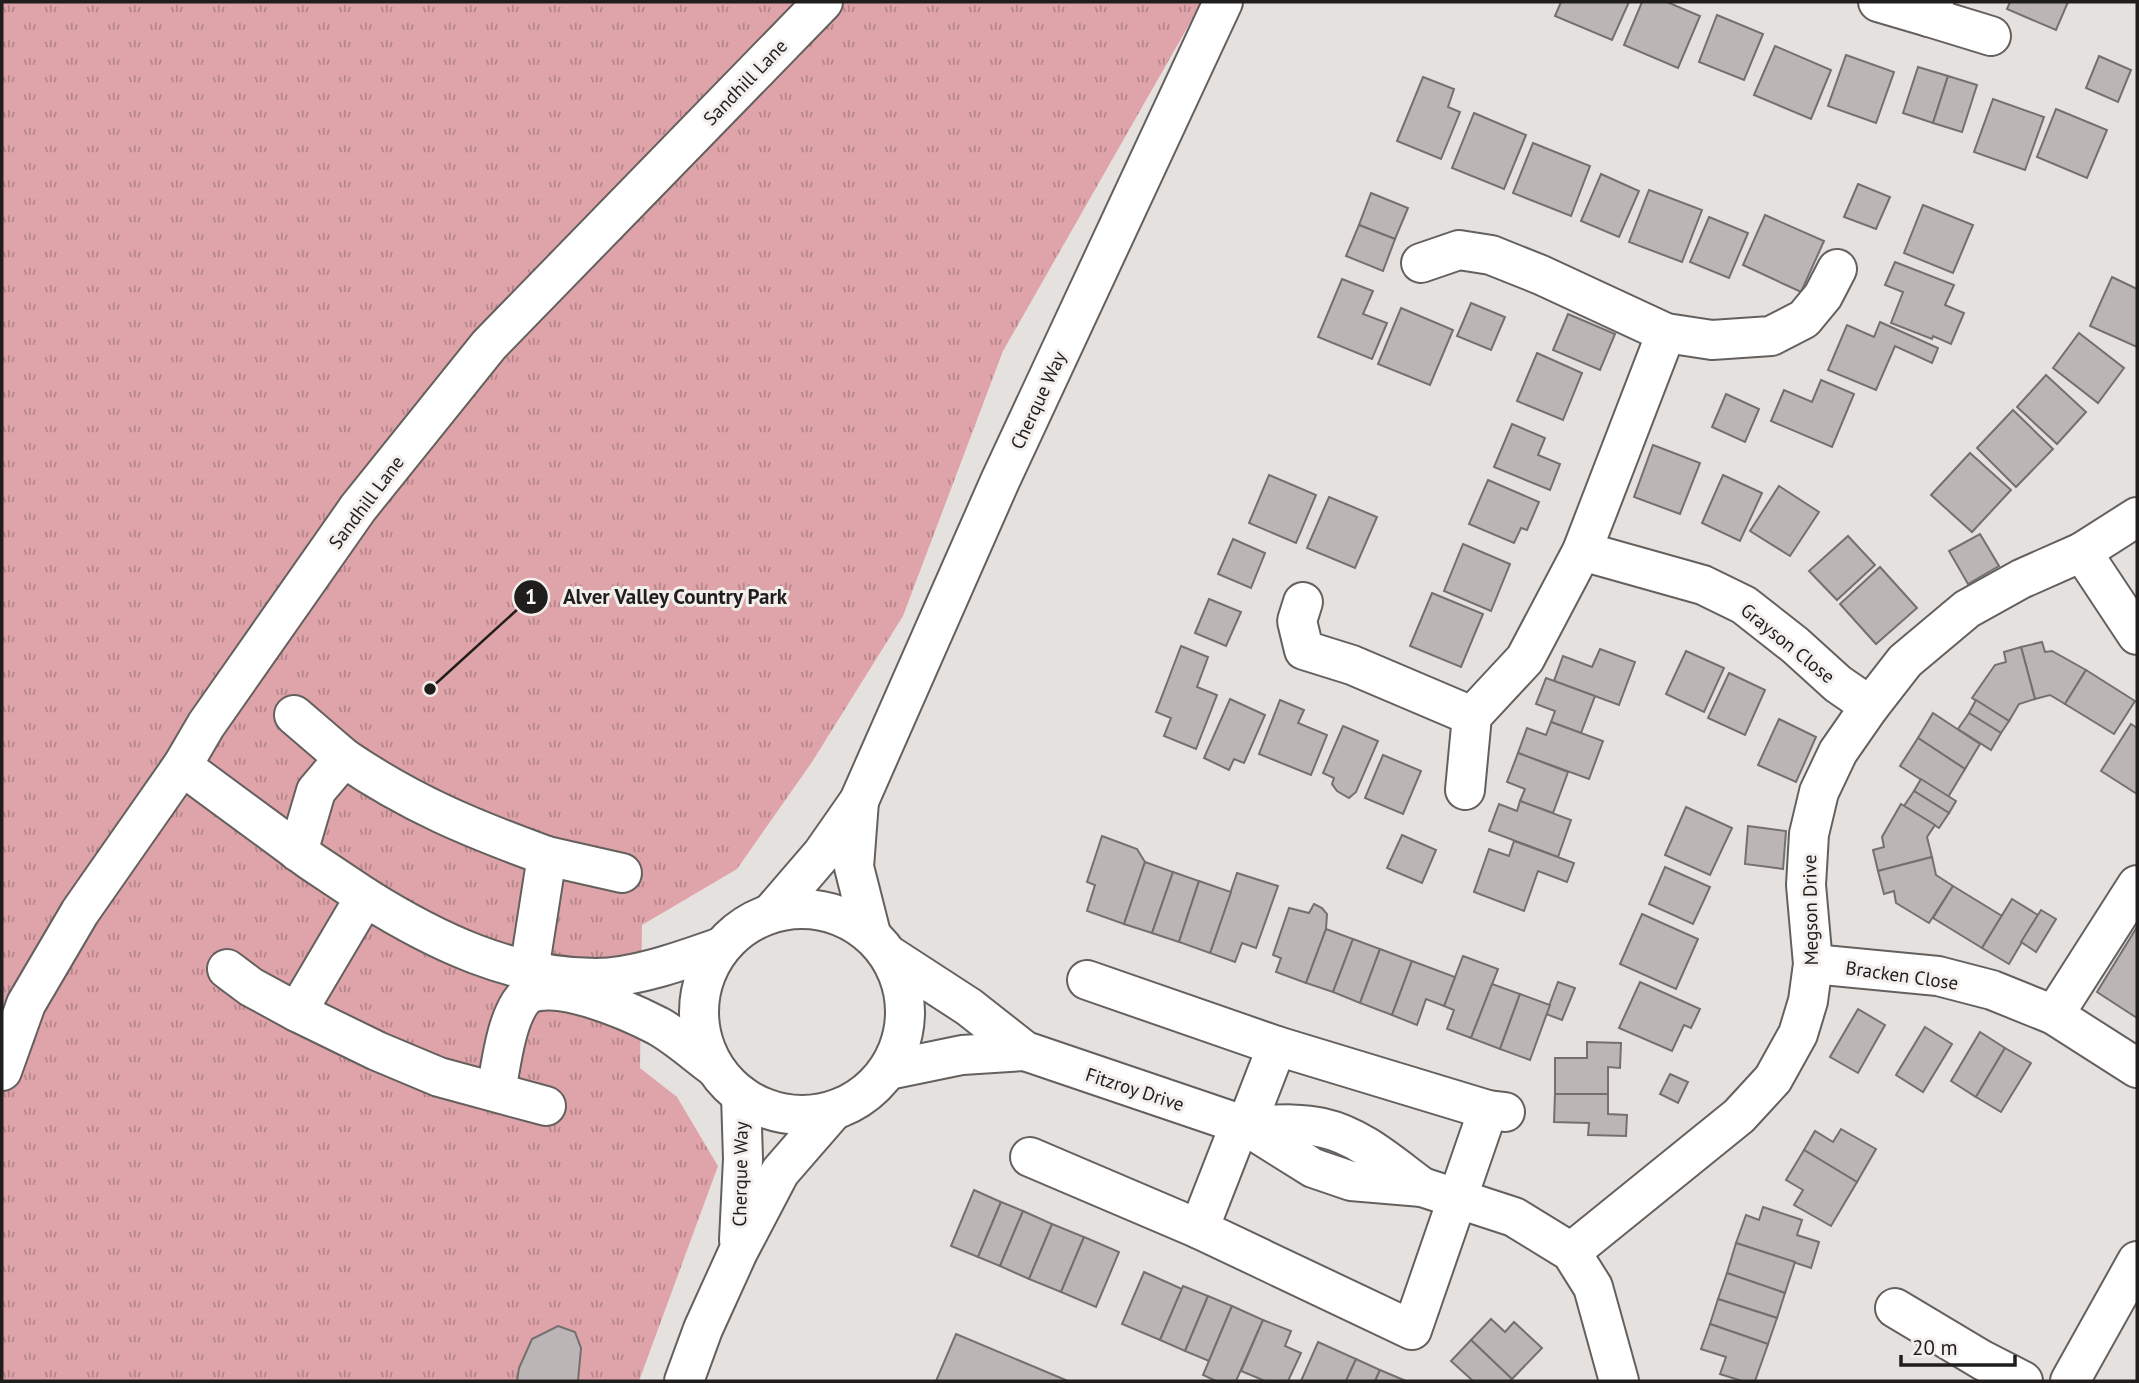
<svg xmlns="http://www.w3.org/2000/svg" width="2139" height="1383" font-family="'PT Sans',sans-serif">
<defs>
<pattern id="park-tufts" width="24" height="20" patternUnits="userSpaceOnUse" patternTransform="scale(1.75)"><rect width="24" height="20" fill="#dfa4a9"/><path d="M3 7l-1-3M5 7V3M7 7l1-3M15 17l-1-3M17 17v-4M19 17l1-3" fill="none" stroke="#b48589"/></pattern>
</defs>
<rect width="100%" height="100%" fill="#e5e1df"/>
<polygon fill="url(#park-tufts)" points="2,2 1202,2 1003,351 903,616 812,762 737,869 642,925 640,1068 677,1097 718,1166 639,1381 2,1381"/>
<g fill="#bbb6b5" stroke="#74706f" stroke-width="2">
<polygon points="1561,2 1629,2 1612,40 1555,16"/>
<polygon points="1642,2 1667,2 1700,16 1678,68 1624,45"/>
<polygon points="2010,2 2068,2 2056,30 2007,9"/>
<polygon points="1717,15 1763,34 1744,80 1699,62"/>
<polygon points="1775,46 1831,70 1811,119 1754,95"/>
<polygon points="1846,55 1894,72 1876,123 1828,106"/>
<polygon points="2099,56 2131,70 2118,102 2086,88"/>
<polygon points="1918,67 1948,76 1933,123 1903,113"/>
<polygon points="1948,76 1977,85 1962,132 1933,123"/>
<polygon points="1423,77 1454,89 1448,107 1460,112 1441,159 1397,141"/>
<polygon points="1993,99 2044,117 2025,170 1974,152"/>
<polygon points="2056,109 2107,130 2087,178 2037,157"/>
<polygon points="1474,113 1526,135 1504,189 1452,168"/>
<polygon points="1533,143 1590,166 1571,216 1513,193"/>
<polygon points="1601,174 1639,191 1619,237 1581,221"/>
<polygon points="1858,184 1890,197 1876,229 1844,217"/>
<polygon points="1649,190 1702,210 1682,262 1629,242"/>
<polygon points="1371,193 1408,208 1395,239 1359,225"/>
<polygon points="1923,205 1973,225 1953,273 1904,253"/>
<polygon points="1765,215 1824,241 1801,292 1743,265"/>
<polygon points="1709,217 1748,233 1729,278 1690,262"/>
<polygon points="1359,225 1395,239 1383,271 1346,256"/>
<polygon points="1895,262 1954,285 1945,305 1964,313 1951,344 1933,336 1932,339 1891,323 1903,292 1885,285"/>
<polygon points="2112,277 2137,289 2137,347 2090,326"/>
<polygon points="1342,279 1373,291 1363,314 1387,323 1372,359 1318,337"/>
<polygon points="1471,303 1505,317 1491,350 1457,336"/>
<polygon points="1401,308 1453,330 1430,385 1378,364"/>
<polygon points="1568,314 1615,334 1600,370 1553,350"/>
<polygon points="1880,322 1938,348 1932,363 1895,346 1876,390 1828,370 1847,325 1874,337"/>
<polygon points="2079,333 2124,368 2098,403 2053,368"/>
<polygon points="1537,353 1582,373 1563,420 1517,401"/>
<polygon points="2046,375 2086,412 2057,444 2017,407"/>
<polygon points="1821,380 1854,394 1832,447 1771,421 1784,390 1812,402"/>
<polygon points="1726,394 1759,409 1745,442 1712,427"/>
<polygon points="2013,410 2053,449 2016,487 1977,448"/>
<polygon points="1512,424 1545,438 1538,455 1560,464 1550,490 1494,467"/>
<polygon points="1653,445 1700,463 1680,514 1634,497"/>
<polygon points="1970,453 2011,490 1972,532 1931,495"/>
<polygon points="1269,475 1316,495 1296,543 1249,523"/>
<polygon points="1723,475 1762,493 1740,541 1702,523"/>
<polygon points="1488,480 1539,502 1527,530 1521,528 1514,543 1469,524"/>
<polygon points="1779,486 1819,512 1790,556 1750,531"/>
<polygon points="1329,497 1377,517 1355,568 1307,548"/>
<polygon points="1980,534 1999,566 1968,584 1949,551"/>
<polygon points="1848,536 1875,565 1837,600 1809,571"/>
<polygon points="1233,539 1265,553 1251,588 1218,574"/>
<polygon points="1463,544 1510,564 1491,611 1444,591"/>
<polygon points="1880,567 1917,608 1876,644 1840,604"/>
<polygon points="1432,593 1483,614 1461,667 1410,646"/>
<polygon points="1209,599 1241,612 1226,646 1195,633"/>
<polygon points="2042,642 2045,652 2052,651 2086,670 2065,704 2050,695 2035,699 2021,647"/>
<polygon points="1181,646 1208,657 1197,687 1217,695 1196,749 1164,736 1171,718 1156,712"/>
<polygon points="2021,647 2035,699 2019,704 2009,721 1972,698 1995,665 2006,662 2004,652"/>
<polygon points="1600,649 1635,662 1619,705 1554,681 1563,656 1592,667"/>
<polygon points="1686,651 1724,668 1704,712 1666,694"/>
<polygon points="2086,670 2135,701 2114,734 2065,704"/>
<polygon points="1729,673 1765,690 1745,735 1708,718"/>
<polygon points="1546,678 1595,696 1581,733 1551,722 1555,711 1536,704"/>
<polygon points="1230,699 1265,715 1244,763 1234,759 1229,770 1204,758"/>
<polygon points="1280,700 1304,710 1298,723 1327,735 1311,775 1259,754"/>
<polygon points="1976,700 2009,721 2001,733 1969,713"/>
<polygon points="1933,713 1980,744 1965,769 1918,738"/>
<polygon points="1969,713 2001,733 1991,750 1958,729"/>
<polygon points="1779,719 1816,737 1796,782 1758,765"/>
<polygon points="1551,722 1603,741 1589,779 1518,753 1527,728 1546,735"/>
<polygon points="2131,724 2137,728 2137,794 2101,771"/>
<polygon points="1343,726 1378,741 1356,792 1349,798 1337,791 1332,784 1334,778 1323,773"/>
<polygon points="1918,738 1965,769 1948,797 1900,766"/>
<polygon points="1518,753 1568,772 1553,813 1520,801 1525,789 1507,782"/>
<polygon points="1383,755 1421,771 1403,814 1365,798"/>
<polygon points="1921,779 1956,801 1949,813 1914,791"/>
<polygon points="1914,791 1949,813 1939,828 1904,806"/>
<polygon points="1520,801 1571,820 1558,857 1489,831 1499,804 1517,811"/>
<polygon points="1901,804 1935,825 1927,837 1932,857 1878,871 1873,850 1884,847 1882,837"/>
<polygon points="1686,807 1732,828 1710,875 1665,855"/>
<polygon points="1748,826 1786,831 1783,869 1745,864"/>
<polygon points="1402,835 1436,850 1422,883 1387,868"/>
<polygon points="1102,836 1137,849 1145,862 1124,924 1087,911 1095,885 1087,882"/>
<polygon points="1514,841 1574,863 1567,882 1538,871 1524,911 1474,892 1489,849 1509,856"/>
<polygon points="1932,857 1936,875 1953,886 1929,923 1896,903 1894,891 1884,894 1878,871"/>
<polygon points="1145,862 1173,872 1152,933 1124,924"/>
<polygon points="1665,867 1710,887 1693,924 1649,904"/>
<polygon points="1173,872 1199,881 1179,942 1152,933"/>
<polygon points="1237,873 1278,886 1256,948 1242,943 1235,962 1210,953"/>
<polygon points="1199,881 1231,892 1210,953 1179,942"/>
<polygon points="1953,886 2002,916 1982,948 1933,918"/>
<polygon points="2012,899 2038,915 2009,964 1982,948"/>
<polygon points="1314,904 1322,908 1327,914 1326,929 1306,983 1276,972 1281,958 1273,955 1289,908 1309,913"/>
<polygon points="2041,910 2056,919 2036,952 2021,942"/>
<polygon points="1642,914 1698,939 1676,989 1620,964"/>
<polygon points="2137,927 2137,1018 2097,992"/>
<polygon points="1326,929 1353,939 1333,992 1306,983"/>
<polygon points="1353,939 1380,949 1360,1003 1333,992"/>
<polygon points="1380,949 1412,961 1392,1015 1360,1003"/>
<polygon points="1463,956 1498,969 1471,1038 1447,1029 1454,1010 1444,1006"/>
<polygon points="1412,961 1455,977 1444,1006 1426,999 1417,1025 1392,1015"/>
<polygon points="1558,982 1575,988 1562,1020 1546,1014"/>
<polygon points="1640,982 1700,1009 1691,1028 1684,1025 1672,1051 1619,1028"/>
<polygon points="1492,984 1520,994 1500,1049 1471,1038"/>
<polygon points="1520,994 1550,1005 1530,1060 1500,1049"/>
<polygon points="1858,1009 1885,1025 1858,1073 1830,1057"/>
<polygon points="1925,1027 1952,1044 1923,1092 1896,1075"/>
<polygon points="1980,1032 2005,1048 1976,1097 1951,1081"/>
<polygon points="1587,1042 1621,1043 1620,1068 1608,1067 1608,1094 1555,1094 1555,1058 1587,1058"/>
<polygon points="2005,1048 2031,1063 2001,1112 1976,1097"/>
<polygon points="1670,1074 1688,1082 1678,1103 1660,1094"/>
<polygon points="1555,1094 1608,1094 1608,1114 1627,1115 1626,1136 1588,1135 1589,1123 1554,1122"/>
<polygon points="1841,1129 1876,1149 1857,1182 1804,1150 1815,1131 1833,1142"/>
<polygon points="1804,1150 1857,1182 1831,1226 1794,1205 1803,1190 1786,1180"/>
<polygon points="974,1190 1001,1202 978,1257 951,1246"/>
<polygon points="1001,1202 1023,1211 1000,1266 978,1257"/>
<polygon points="1763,1207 1802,1220 1797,1235 1819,1242 1811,1268 1736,1243 1746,1215 1759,1220"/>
<polygon points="1023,1211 1052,1224 1029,1279 1000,1266"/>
<polygon points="1052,1224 1084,1237 1061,1292 1029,1279"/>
<polygon points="1084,1237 1119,1252 1096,1307 1061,1292"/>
<polygon points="1736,1243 1795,1262 1785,1293 1727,1273"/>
<polygon points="1144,1272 1182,1289 1160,1340 1122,1324"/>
<polygon points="1727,1273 1785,1293 1777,1318 1718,1299"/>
<polygon points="1183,1286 1208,1296 1185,1351 1160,1340"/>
<polygon points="1208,1296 1232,1306 1209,1361 1185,1351"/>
<polygon points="1718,1299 1777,1318 1768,1344 1710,1324"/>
<polygon points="1232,1306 1263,1320 1236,1381 1216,1381 1203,1375"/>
<polygon points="1491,1319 1505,1332 1514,1322 1542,1348 1512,1379 1471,1340"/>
<polygon points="1263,1320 1291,1331 1285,1346 1301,1353 1288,1381 1265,1381 1241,1371"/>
<polygon points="1710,1324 1768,1344 1755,1381 1742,1381 1720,1374 1726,1357 1701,1349"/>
<polygon points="558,1326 575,1332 581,1348 578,1381 517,1381 519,1368 532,1339"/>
<polygon points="956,1334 1068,1381 936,1381"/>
<polygon points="1471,1340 1512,1379 1510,1381 1473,1381 1451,1361"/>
<polygon points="1318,1342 1356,1359 1346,1381 1301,1381"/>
<polygon points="1356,1359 1380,1370 1375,1381 1346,1381"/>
<polygon points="1380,1370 1406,1381 1375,1381"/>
</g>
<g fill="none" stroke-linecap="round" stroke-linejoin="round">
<g stroke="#64605e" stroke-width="42">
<g id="minor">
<polyline points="1878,2 1929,17 1934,2"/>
<polyline points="1929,17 1991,36"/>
<polyline points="1421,263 1459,250 1491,255 1541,275 1666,333 1712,340 1771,336 1804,319 1823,296 1837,269"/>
<polyline points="1582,551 1703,585 1744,605 1795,645 1838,684 1870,706"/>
<polyline points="2082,552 2137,635"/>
<polyline points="1303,602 1297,621 1304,650 1352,665 1472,716"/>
<polyline points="294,715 344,758"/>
<polyline points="182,766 311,861 365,897"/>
<polyline points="1465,790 1472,716 1525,659 1582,551 1666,333"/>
<polyline points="859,801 854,867 871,934"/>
<path d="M 298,852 L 316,791 L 344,758 C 412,804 470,828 547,856 L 529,971"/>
<polyline points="547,856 622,873"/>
<circle cx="802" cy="1012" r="103"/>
<polyline points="772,912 822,854 859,801 1000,481 1223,2"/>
<polyline points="889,955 969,1007 1025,1051 1246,1126 1313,1168 1351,1181 1422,1187 1514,1217 1571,1252 1593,1287 1619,1381"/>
<polyline points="1813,964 1938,976 1992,990 2054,1015 2137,1068"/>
<polyline points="227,969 251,987 297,1012"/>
<polyline points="1087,980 1277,1046 1246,1126"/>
<polyline points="2054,1015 2137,885"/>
<polyline points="1277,1046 1488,1110 1505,1112"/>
<polyline points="889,1070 962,1055 1025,1051"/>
<polyline points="2,1071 26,1004 80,912 182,766 206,725 358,508 489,345 823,2"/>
<path d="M 496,1091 C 501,1066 506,1019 523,999 C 546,973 633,1013 658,1026 C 678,1037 696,1054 714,1067"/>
<path d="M 546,1106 L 439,1077 L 377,1051 L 297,1012 L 365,897 C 435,941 512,978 596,978 C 635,978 684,960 721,947"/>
<path d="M 1246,1126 C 1272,1125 1298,1122 1323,1128 C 1360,1136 1392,1165 1422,1187"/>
<polyline points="1030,1157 1199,1229 1412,1330 1488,1110"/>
<polyline points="1199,1229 1240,1124"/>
<polyline points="739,1240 743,1159 741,1095"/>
<polyline points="1571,1252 1739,1116 1773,1079 1798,1034 1808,1001 1813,964 1806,885 1809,834 1819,792 1838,752 1870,706 1905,661 1967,609 2021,579 2082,552 2137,517"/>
<polyline points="1895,1308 1982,1360 2023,1381"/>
<polyline points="684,1381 703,1329 738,1252 780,1172 833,1111"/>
<polyline points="2070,1381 2137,1261"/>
</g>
</g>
<use href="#minor" stroke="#fff" stroke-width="38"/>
</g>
<g text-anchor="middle" stroke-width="6" stroke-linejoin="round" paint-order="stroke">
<g font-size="19" fill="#201e1d" stroke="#f2efec">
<text transform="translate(745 82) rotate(-46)" y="7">Sandhill Lane</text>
<text transform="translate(1038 400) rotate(-65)" y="7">Cherque Way</text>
<text transform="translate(366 502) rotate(-53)" y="7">Sandhill Lane</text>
<text transform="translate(1788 643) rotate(39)" y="7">Grayson Close</text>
<text transform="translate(1810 910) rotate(-91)" y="7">Megson Drive</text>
<text transform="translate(1902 975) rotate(8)" y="7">Bracken Close</text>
<text transform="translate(1135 1089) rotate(18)" y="7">Fitzroy Drive</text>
<text transform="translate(740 1174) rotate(-89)" y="7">Cherque Way</text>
</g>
</g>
<path fill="none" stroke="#201e1d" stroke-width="2.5" d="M430 689L531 597"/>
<g fill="#201e1d" stroke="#f2efec" stroke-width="2.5">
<circle cx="430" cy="689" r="7"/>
<circle cx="531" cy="597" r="18"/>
</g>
<g font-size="21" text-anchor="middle" font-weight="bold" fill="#fff">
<text x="531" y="604">1</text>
</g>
<g font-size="21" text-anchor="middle" font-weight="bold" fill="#201e1d" stroke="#f2efec" stroke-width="6" stroke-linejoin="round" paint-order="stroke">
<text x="675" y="604">Alver Valley Country Park</text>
</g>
<rect width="2139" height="1383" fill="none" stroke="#201e1d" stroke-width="7"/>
<path d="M1901 1355v10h114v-10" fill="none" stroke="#201e1d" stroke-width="3.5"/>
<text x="1912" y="1355" font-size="21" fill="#201e1d" stroke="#f2efec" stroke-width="5" paint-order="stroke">20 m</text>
</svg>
